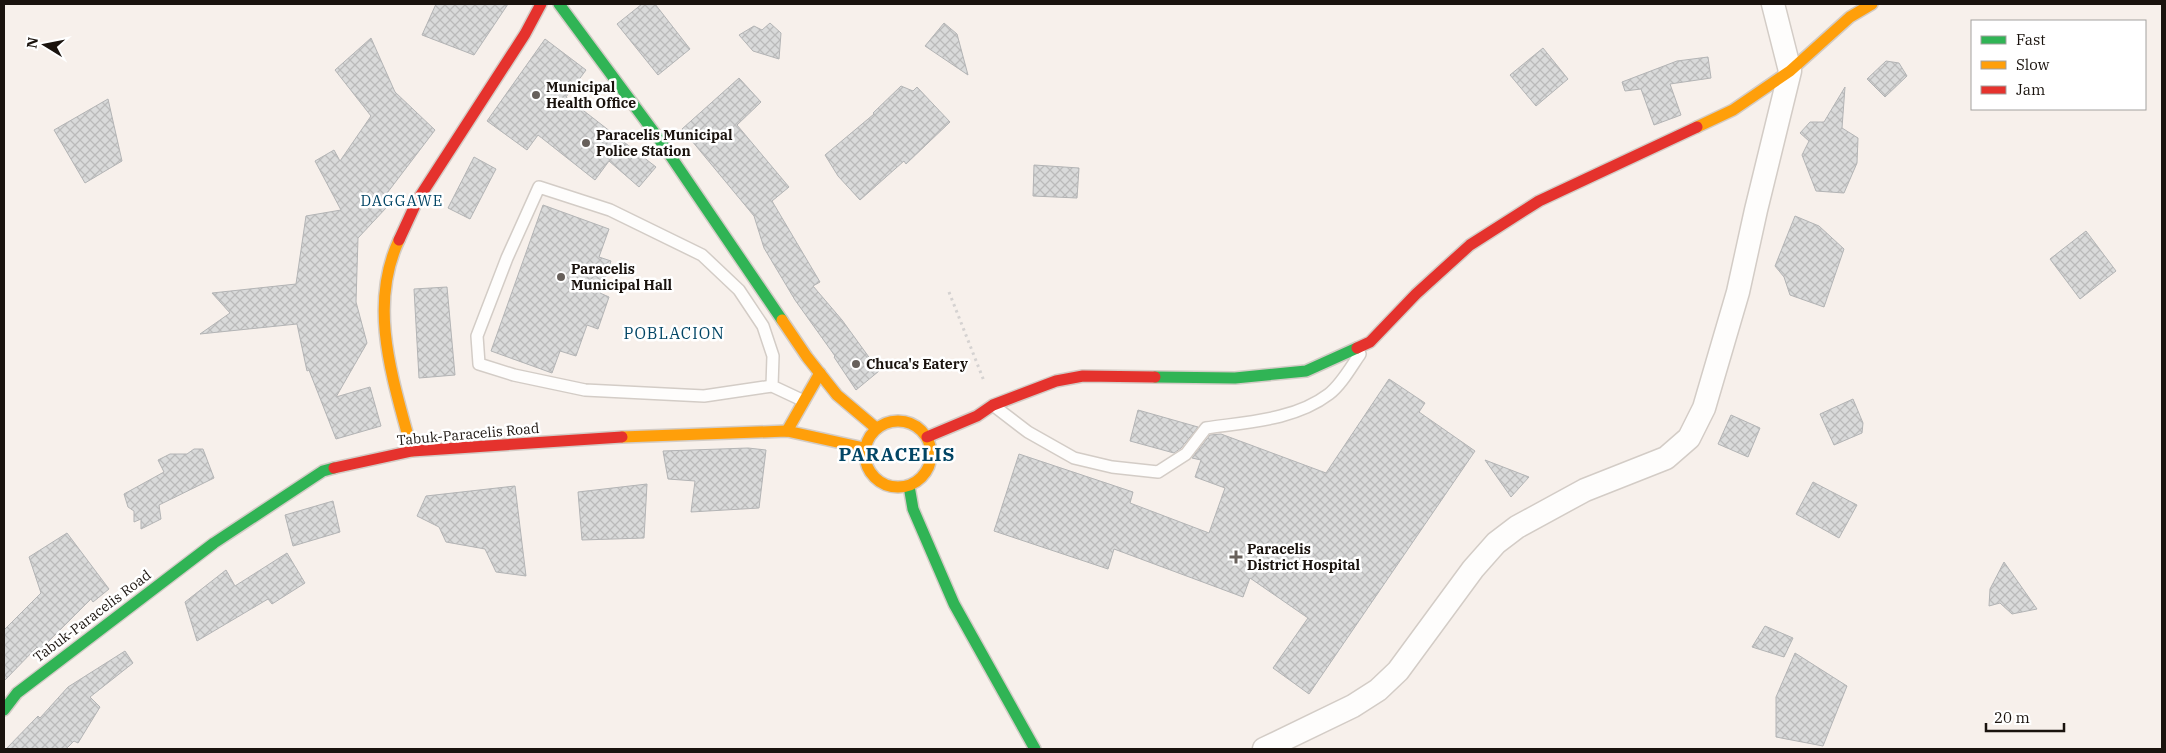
<svg xmlns="http://www.w3.org/2000/svg" width="2166" height="753" font-family="'IBM Plex Serif',serif">
<defs>
<pattern id="building-cross-hatch" width="8" height="8" patternUnits="userSpaceOnUse" patternTransform="scale(1.25)"><rect width="8" height="8" fill="#d9dada"/><path d="M0 0l8 8M0 8l8-8" fill="none" stroke="#bababa"/></pattern>
</defs>
<rect width="100%" height="100%" fill="#f7f0eb"/>
<g fill="url(#building-cross-hatch)" stroke="#b3b4b5">
<polygon points="436,4 508,4 474,55 422,35"/>
<polygon points="642,4 655,4 690,49 658,75 617,24"/>
<polygon points="770,23 781,33 779,59 753,51 739,35 754,26 762,30"/>
<polygon points="944,23 957,34 968,75 925,46"/>
<polygon points="371,38 395,92 435,130 381,201 386,208 358,238 356,302 367,343 336,397 370,387 381,426 336,439 309,370 307,371 297,324 200,334 230,313 212,293 296,284 306,216 341,210 315,161 334,150 340,161 371,116 335,70"/>
<polygon points="545,39 586,70 566,97 656,167 639,187 609,161 595,180 538,135 527,150 487,121"/>
<polygon points="1543,48 1568,79 1536,106 1510,75"/>
<polygon points="1708,57 1711,78 1670,84 1681,115 1654,125 1641,89 1625,91 1622,82 1677,61"/>
<polygon points="1886,61 1899,63 1907,76 1885,97 1867,79"/>
<polygon points="739,78 761,102 737,125 789,187 772,201 820,282 813,286 842,320 879,371 856,390 834,357 835,356 795,300 764,248 754,216 682,129"/>
<polygon points="901,86 913,91 917,87 950,122 906,164 904,161 860,200 838,176 825,155 874,114 873,113"/>
<polygon points="1845,87 1842,128 1858,138 1857,163 1844,193 1816,191 1802,155 1809,141 1800,133 1810,122 1824,122"/>
<polygon points="108,99 122,161 85,183 54,130"/>
<polygon points="474,157 496,169 470,219 448,208"/>
<polygon points="1034,165 1079,168 1077,198 1033,196"/>
<polygon points="543,205 609,229 599,257 611,261 600,293 609,297 598,329 587,325 576,356 560,351 552,373 491,351"/>
<polygon points="1795,216 1819,226 1844,249 1824,307 1790,295 1784,277 1775,266"/>
<polygon points="2086,231 2116,271 2080,299 2050,259"/>
<polygon points="447,287 455,375 419,378 414,289"/>
<polygon points="1389,379 1425,403 1419,412 1475,451 1309,694 1273,668 1308,618 1250,578 1243,597 1114,549 1108,569 994,531 1019,454 1133,492 1130,503 1209,533 1225,488 1195,477 1201,460 1192,458 1210,435 1221,434 1326,473"/>
<polygon points="1853,399 1863,423 1862,433 1834,445 1820,414"/>
<polygon points="1138,410 1198,427 1181,448 1174,453 1130,441"/>
<polygon points="1731,415 1760,428 1748,457 1718,444"/>
<polygon points="748,448 766,450 759,508 691,512 695,481 668,479 663,451"/>
<polygon points="194,449 203,449 214,478 159,505 161,519 141,529 141,519 134,522 134,511 128,507 124,494 164,472 158,460 170,454 187,454"/>
<polygon points="1485,460 1529,477 1511,497"/>
<polygon points="1813,482 1857,505 1839,538 1796,514"/>
<polygon points="647,484 644,538 582,540 578,492"/>
<polygon points="515,486 526,576 496,572 485,549 446,542 439,527 417,516 426,496"/>
<polygon points="333,501 340,532 293,546 285,515"/>
<polygon points="67,533 109,589 93,602 91,599 40,650 37,647 4,681 4,630 41,593 29,557"/>
<polygon points="287,553 305,583 272,604 268,599 197,641 185,602 226,570 235,586"/>
<polygon points="2004,562 2037,609 2012,614 2000,603 1989,606 1990,589"/>
<polygon points="1765,626 1793,638 1784,657 1752,647"/>
<polygon points="125,651 133,663 90,697 100,707 78,743 74,741 66,749 6,749 38,716 40,718 68,687"/>
<polygon points="1795,653 1847,686 1823,746 1776,737 1776,697"/>
</g>
<g fill="none" stroke-linecap="round" stroke-linejoin="round">
<g stroke="#d3ccc6" stroke-width="14">
<g id="lane">
<polyline points="772,386 773,356 763,326 739,290 702,255 610,210 539,187 507,258 477,336 479,364 514,375 585,390 704,396 772,386 804,401"/>
<path d="M 994,406 L 1028,432 L 1074,458 L 1112,467 L 1158,472 L 1186,454 L 1206,428 C 1247,422 1295,420 1329,394 C 1341,385 1351,367 1360,354"/>
</g>
</g>
<g stroke="#d3ccc6" stroke-width="25">
<polyline id="street" points="1264,749 1353,706 1378,690 1398,671 1473,569 1496,543 1517,527 1585,490 1666,458 1689,438 1704,408 1738,292 1756,210 1790,71 1773,4"/>
</g>
<g stroke="#d3ccc6" stroke-width="14">
<g id="fast">
<polyline points="559,4 659,139 782,320"/>
<polyline points="1155,377 1235,378 1306,371 1357,348"/>
<polyline points="909,486 913,509 954,604 1035,749"/>
<polyline points="4,710 17,693 214,543 323,471 334,468"/>
</g>
</g>
<g stroke="#d3ccc6" stroke-width="14">
<g id="slow">
<polyline points="1697,127 1733,110 1790,71 1850,17 1872,4"/>
<path d="M 399,240 C 367,308 394,382 412,451"/>
<polyline points="782,320 807,357 837,395 876,428"/>
<circle cx="898" cy="454" r="33"/>
<polyline points="787,431 820,373"/>
<polyline points="622,437 787,431 864,448"/>
</g>
</g>
<g stroke="#d3ccc6" stroke-width="14">
<g id="jam">
<polyline points="399,240 417,201 525,34 541,4"/>
<polyline points="1357,348 1370,342 1416,294 1470,245 1539,201 1697,127"/>
<polyline points="927,437 977,416 993,405 1056,381 1083,376 1155,377"/>
<polyline points="334,468 412,451 622,437"/>
</g>
</g>
<polyline stroke="#d5d2d1" stroke-width="3" stroke-dasharray="2.5 4" stroke-linecap="butt" points="949,292 984,381"/>
<use href="#lane" stroke="#fefdfc" stroke-width="11"/>
<use href="#street" stroke="#fefdfc" stroke-width="22"/>
<use href="#fast" stroke="#30b455" stroke-width="11"/>
<use href="#slow" stroke="#ff9f0a" stroke-width="11"/>
<use href="#jam" stroke="#e5322d" stroke-width="11"/>
</g>
<g fill="#67605b" stroke="#fff" stroke-width="2">
<circle cx="536" cy="95" r="5"/>
<circle cx="586" cy="143" r="5"/>
<circle cx="561" cy="277" r="5"/>
<circle cx="856" cy="364" r="5"/>
<path d="M1233.5 549.5h5v5h5v5h-5v5h-5v-5h-5v-5h5z"/>
</g>
<g text-anchor="middle" stroke-width="5" stroke-linejoin="round" paint-order="stroke">
<g font-size="14" font-weight="bold" fill="#1a130e" stroke="#fff" text-anchor="start">
<text x="546" y="92">Municipal<tspan x="546" dy="16">Health Office</tspan></text>
<text x="596" y="140">Paracelis Municipal<tspan x="596" dy="16">Police Station</tspan></text>
<text x="571" y="274">Paracelis<tspan x="571" dy="16">Municipal Hall</tspan></text>
<text x="866" y="369">Chuca's Eatery</text>
<text x="1247" y="554">Paracelis<tspan x="1247" dy="16">District Hospital</tspan></text>
</g>
<g font-size="14" fill="#1a130e" stroke="#fff">
<text transform="translate(468 434) rotate(-5)" y="5">Tabuk-Paracelis Road</text>
<text transform="translate(92 616) rotate(-37)" y="5">Tabuk-Paracelis Road</text>
</g>
<g font-size="15" letter-spacing="1" fill="#024565" stroke="#fff">
<text x="402" y="206">DAGGAWE</text>
</g>
<g font-size="16" letter-spacing="1" fill="#024565" stroke="#fff">
<text x="674" y="339">POBLACION</text>
</g>
<g font-size="19" font-weight="bold" letter-spacing="1" fill="#024565" stroke="#fff">
<text x="897" y="461">PARACELIS</text>
</g>
</g>
<rect width="2166" height="753" fill="none" stroke="#1a130e" stroke-width="10"/>
<rect x="1971" y="20" width="175" height="90" fill="#ffffff" stroke="#a3a19f"/>
<rect x="1981" y="36" width="25" height="8" fill="#30b455" stroke="#a3a19f"/>
<text x="2016" y="45" font-size="15" fill="#1a130e">Fast</text>
<rect x="1981" y="61" width="25" height="8" fill="#ff9f0a" stroke="#a3a19f"/>
<text x="2016" y="70" font-size="15" fill="#1a130e">Slow</text>
<rect x="1981" y="86" width="25" height="8" fill="#e5322d" stroke="#a3a19f"/>
<text x="2016" y="95" font-size="15" fill="#1a130e">Jam</text>
<g transform="translate(45 45) rotate(280)" stroke="#ffffff" stroke-width="4" paint-order="stroke">
<path d="M0-4L9 19L0 12L-9 19Z" fill="#1a130e"/>
<text y="-8" font-size="14" font-weight="bold" text-anchor="middle" fill="#1a130e">N</text>
</g>
<path d="M1986 723v8h78v-8" fill="none" stroke="#1a130e" stroke-width="2.5"/>
<text x="1994" y="723" font-size="15" fill="#1a130e" stroke="#ffffff" stroke-width="4" paint-order="stroke">20 m</text>
</svg>
